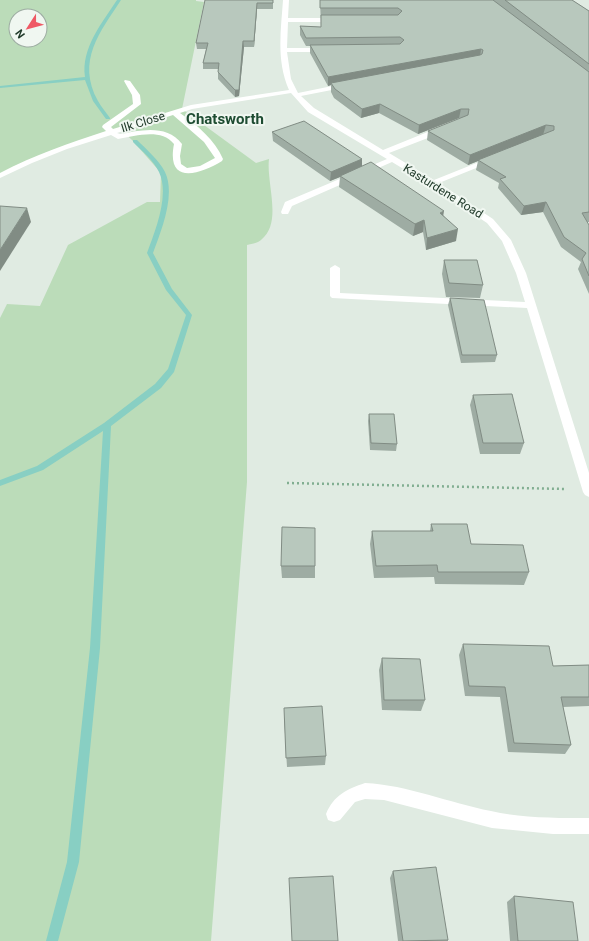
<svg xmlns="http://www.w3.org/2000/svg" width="589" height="941" font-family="Roboto,sans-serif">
<rect width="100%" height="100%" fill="#e0ebe2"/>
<path fill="#bbdcb9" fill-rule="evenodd" d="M 0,0 L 196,0 L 196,1 L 204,2 L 182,109 L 256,163 L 269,159 C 266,183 283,223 261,240 C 258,243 251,244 247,245 L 247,482 L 211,941 L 0,941 L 0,318 L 7,304 L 40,306 L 68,245 L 147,202 L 160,202 L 161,173 L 132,140 L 119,128 C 76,142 41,153 0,174 ZM 16,16 L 40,16 L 40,40 L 16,40 Z"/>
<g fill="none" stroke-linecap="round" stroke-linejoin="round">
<g fill="#88cfc3" fill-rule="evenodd">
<path d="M 117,0 L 121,0 C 100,32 76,61 98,101 C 101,107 106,112 110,118 L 110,119 L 106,119 L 93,101 L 85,80 L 0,88 L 0,86 L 85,77 C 81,48 102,23 117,0 Z"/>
<path d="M 133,140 L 137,140 C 146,149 159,160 165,172 C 176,195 161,231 153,253 L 172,289 L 192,315 L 174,372 L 161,388 L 111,426 L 100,648 L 79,862 L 58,941 L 46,941 L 67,862 L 90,648 L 103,431 L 43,470 L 0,486 L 0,480 L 37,466 L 104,423 L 155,384 L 168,369 L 186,315 L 166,290 L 147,253 C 155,231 170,195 159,172 C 154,161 142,151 133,142 Z"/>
</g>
<polyline stroke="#81ae91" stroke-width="2.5" stroke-dasharray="2 3" stroke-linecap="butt" points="287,483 566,489"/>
<g fill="#fff" fill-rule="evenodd">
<path d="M 283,0 L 289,0 L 288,18 L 335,18 L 338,20 L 335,22 L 288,22 L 287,48 L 325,48 L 328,50 L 325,52 L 287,52 L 291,79 L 298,93 L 347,83 L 350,85 L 347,87 L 301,96 L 314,108 L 383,150 L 440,127 L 446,127 L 446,131 L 389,153 L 434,180 L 489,158 L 495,158 L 496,160 L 439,183 L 493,219 L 511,240 L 526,273 L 589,473 L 589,497 L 585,495 L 583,492 L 527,308 L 332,298 L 330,296 L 330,268 L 335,265 L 340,268 L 340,293 L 525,302 L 516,273 L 502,241 L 487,223 L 430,185 L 392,162 L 292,206 L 288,214 L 282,214 L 281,212 L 285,202 L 387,159 L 308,112 L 291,93 L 192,109 L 180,113 C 197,125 215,140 223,159 L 222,161 C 199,175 166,185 174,144 C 161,128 136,136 118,139 L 111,135 L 67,149 L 32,163 L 0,178 L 0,173 C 34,155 70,143 106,131 L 102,127 L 103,125 L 133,104 L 132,95 L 124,81 L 125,80 L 130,81 L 140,95 L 141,104 L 111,127 L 113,129 L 191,105 L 289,90 C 276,61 281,30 283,0 ZM 173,115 L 204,142 L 215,158 L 200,166 L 187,168 L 181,164 L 180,156 L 182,144 C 167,124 141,130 120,134 L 117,133 Z"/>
<path d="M 365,783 C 408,785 449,803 491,811 C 521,818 558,818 589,818 L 589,834 L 553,834 L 492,828 L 384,800 L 365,799 L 355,802 L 340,820 L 334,822 L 328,820 L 326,814 C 334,795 347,789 365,783 Z"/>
</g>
</g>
<g fill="#9eaca3">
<polygon points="205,0 273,0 273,9 257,9 254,47 244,47 239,96 235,97 218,79 218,69 203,69 203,63 206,49 197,49 196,43"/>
<polygon points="320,0 572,0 589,11 589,222 587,222 589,225 589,294 578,269 581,262 561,247 543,212 521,215 498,188 499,183 476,170 478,161 468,165 427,140 428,131 462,118 459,118 418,134 379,113 361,118 334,98 331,92 331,85 328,86 310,53 310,46 306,46 300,35 300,26 321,27"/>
<polygon points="272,132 362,159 362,166 444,216 456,241 426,250 423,232 413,236 339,187 340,177 330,181 273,141"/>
<polygon points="444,260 483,285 480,298 446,297 442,274"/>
<polygon points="450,298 497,355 495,362 461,363 448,305"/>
<polygon points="473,395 524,443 520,454 480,454 470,405"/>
<polygon points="369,414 397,444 396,451 370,450 368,421"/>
<polygon points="431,524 471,544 529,572 524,585 435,584 434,577 374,578 370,544 372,531 430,531"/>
<polygon points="281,566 315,566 315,578 282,578"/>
<polygon points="463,644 553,666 589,665 589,706 563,707 571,745 565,754 508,752 500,697 465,696 459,655"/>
<polygon points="382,658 425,700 421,711 382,710 379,670"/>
<polygon points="284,718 326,756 325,765 287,767"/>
<polygon points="393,871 448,940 448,941 398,941 390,878"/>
<polygon points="514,896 578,941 510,941 507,902"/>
</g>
<g fill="#818c84">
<polygon points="257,3 257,9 254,47 254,41"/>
<polygon points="243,41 244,47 239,96 235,97 235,90"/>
<polygon points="481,49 480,58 331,83 331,85 328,86 328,77"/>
<polygon points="380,104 379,113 361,118 362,109"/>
<polygon points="461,109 459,118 418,134 419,125"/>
<polygon points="546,125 543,135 468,165 470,155"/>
<polygon points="362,159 362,168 340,176 340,177 330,181 331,172"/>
<polygon points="546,202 543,212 521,215 524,206"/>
<polygon points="27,208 31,222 0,271 0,250"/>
<polygon points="444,211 442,223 440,213"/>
<polygon points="424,220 423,232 413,236 415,224"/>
<polygon points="458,229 456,241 426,250 427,238"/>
</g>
<g fill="#b8c8bd" stroke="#818c84">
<polygon points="205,0 273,0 273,3 257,3 254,41 243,41 239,90 235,90 218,72 219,63 203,63 208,43 196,43"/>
<polygon points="320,0 493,0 589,72 589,212 582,213 589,225 589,276 582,259 586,253 564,237 546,202 524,206 500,179 506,177 478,160 554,130 554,126 546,125 470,155 428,131 468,115 469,109 461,109 419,125 380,104 362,109 335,89 331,83 480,55 482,54 483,50 481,49 328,77 310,45 400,44 404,40 400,37 306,38 300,26 321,27 321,15 398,15 402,11 398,8 320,8"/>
<polygon points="505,0 572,0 589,11 589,64"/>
<polygon points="304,121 362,159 331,172 272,132"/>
<polygon points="371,162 444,211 440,213 458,229 427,238 424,220 415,224 340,176"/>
<polygon points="0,206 27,208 0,250"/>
<polygon points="444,260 477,260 483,285 449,283"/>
<polygon points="450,298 484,300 497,355 462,355"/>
<polygon points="512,394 524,443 483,443 473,395"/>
<polygon points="369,414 394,414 397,444 371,443"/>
<polygon points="431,524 467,524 471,544 523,545 529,572 438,572 437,565 376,566 372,531 433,531"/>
<polygon points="282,527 315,528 315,566 281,566"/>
<polygon points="463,644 549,646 553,666 589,665 589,697 561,697 571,745 514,743 505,687 469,686"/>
<polygon points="382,658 420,659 425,700 384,700"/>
<polygon points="322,706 326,756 286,758 284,708"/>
<polygon points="436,867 448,940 403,941 393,871"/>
<polygon points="333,876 338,941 292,941 289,878"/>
<polygon points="514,896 573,902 578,941 518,941"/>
</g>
<g text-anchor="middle" stroke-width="4" stroke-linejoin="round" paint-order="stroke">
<g font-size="12" fill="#213b2b" stroke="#f0f7f1">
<text transform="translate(143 122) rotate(-17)" y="4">Ilk Close</text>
<text transform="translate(443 191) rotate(32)" y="4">Kasturdene Road</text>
</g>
<g font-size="15" font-weight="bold" fill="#1e4c32" stroke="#f0f7f1">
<text x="225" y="124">Chatsworth</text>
</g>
</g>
<g transform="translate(28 28) rotate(234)"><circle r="19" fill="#f0f7f1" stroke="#9daca2"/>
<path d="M0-3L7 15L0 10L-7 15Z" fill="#ef5965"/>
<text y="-6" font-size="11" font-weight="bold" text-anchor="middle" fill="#213b2b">N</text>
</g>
</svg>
